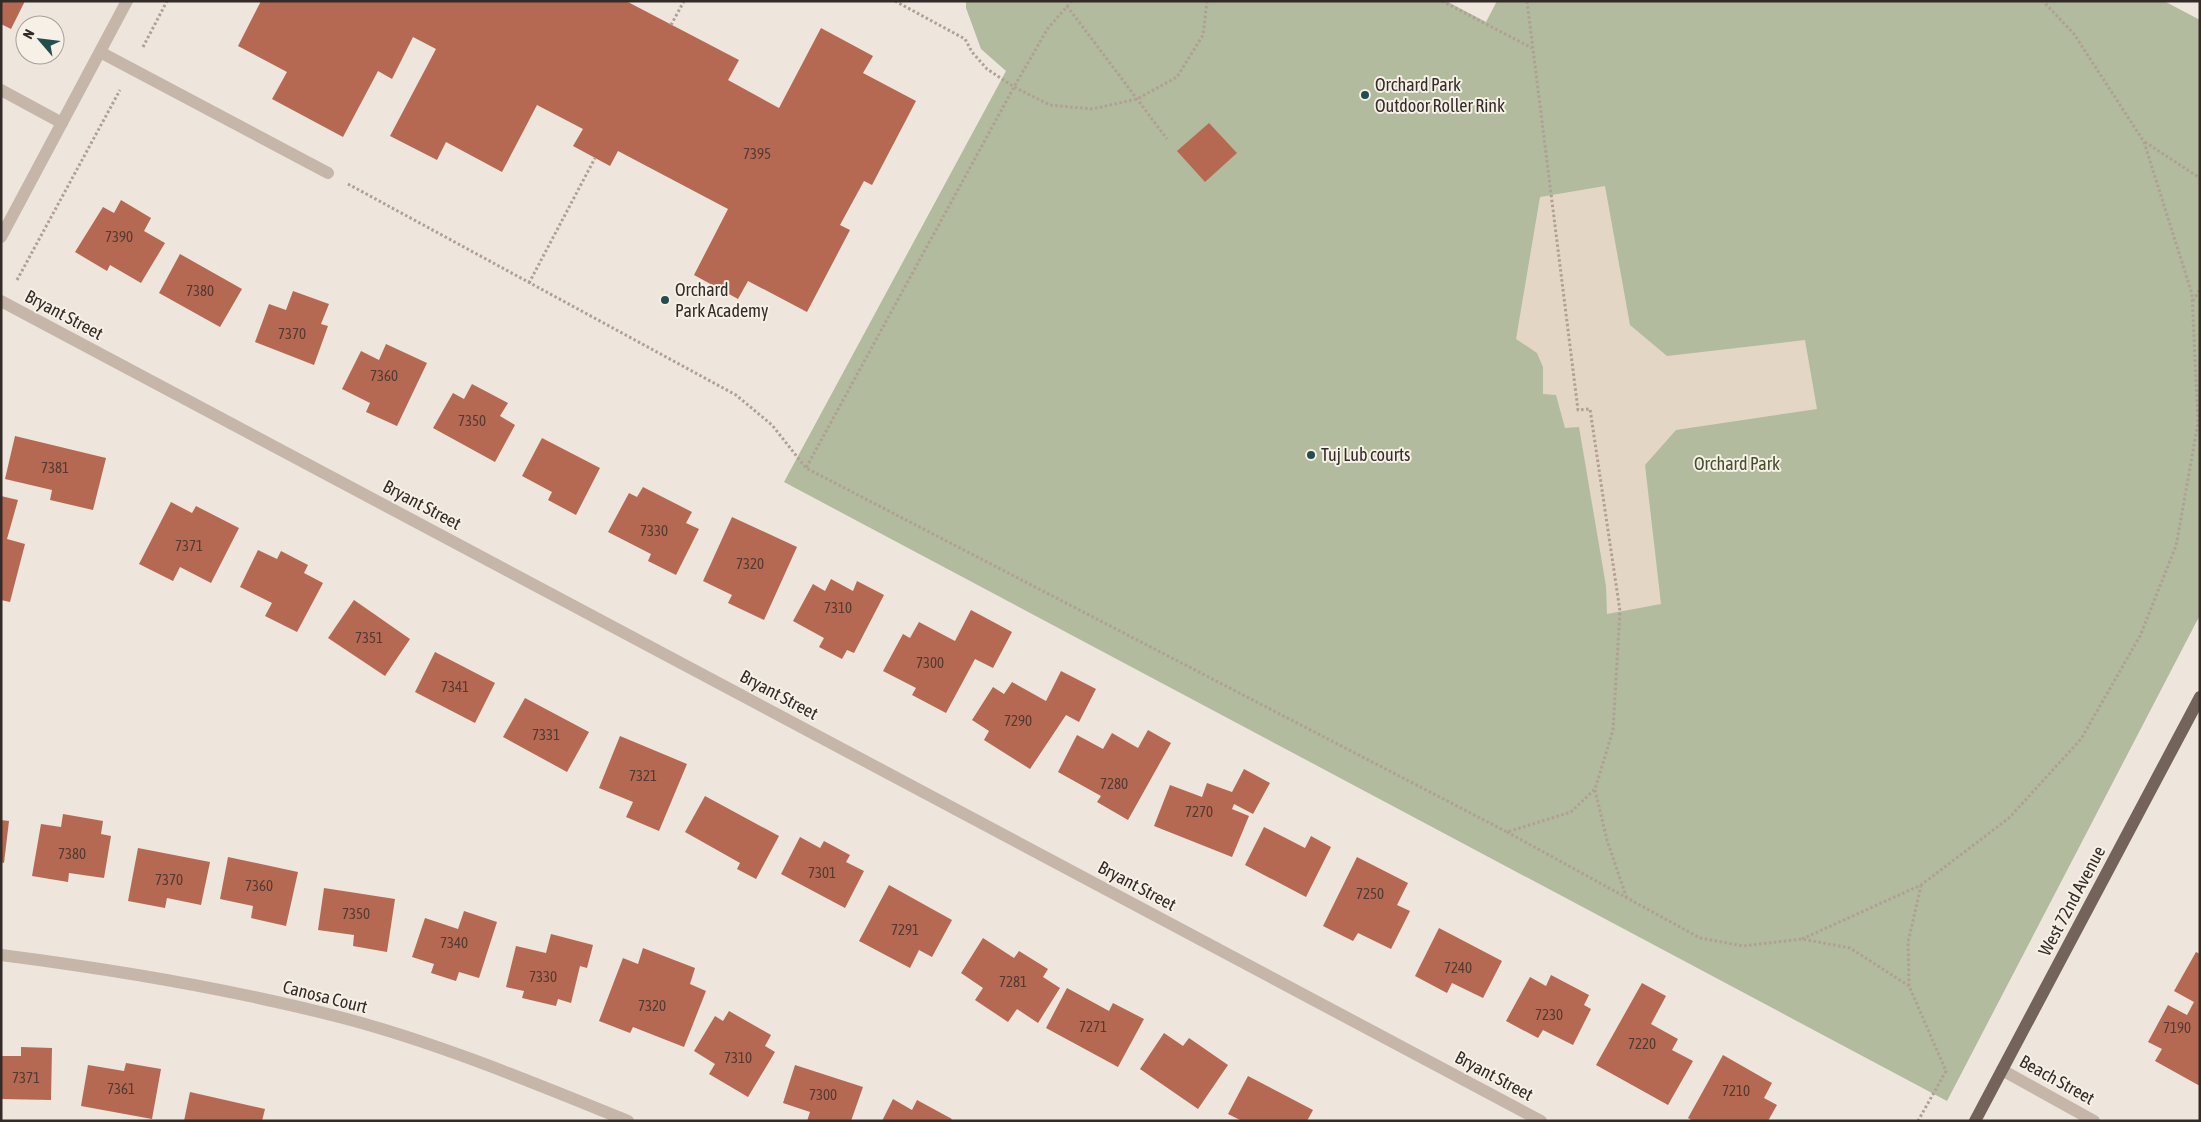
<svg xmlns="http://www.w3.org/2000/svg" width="2201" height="1122" font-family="'Asap Condensed',sans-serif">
<rect width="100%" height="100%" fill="#eee5dc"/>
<polygon fill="#b2bb9e" points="966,1 1446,1 1486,22 1497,1 2164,1 2200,20 2200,615 1947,1101 784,482 1006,71 981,49 966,8"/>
<polygon fill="#e4d6c5" points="1605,186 1630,325 1667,356 1805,340 1817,409 1676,430 1645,465 1661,604 1607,614 1606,586 1579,427 1565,428 1556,395 1543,394 1543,367 1537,353 1516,339 1540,197"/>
<g fill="#b66952">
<polygon points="1,1 25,1 11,29 1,24"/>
<polygon points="261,1 626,1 739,60 728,80 779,108 821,28 873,56 863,73 916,101 872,185 864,181 840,225 850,230 807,312 748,281 738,299 694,275 728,209 618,151 610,166 573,146 583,129 537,105 502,172 446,142 437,160 390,136 436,49 413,37 392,79 378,71 343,137 272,99 287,72 238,46"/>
<polygon points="1209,123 1237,153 1205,182 1177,151"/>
<polygon points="121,200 151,218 144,231 165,243 141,283 110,265 107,271 75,252 103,207 114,213"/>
<polygon points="180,254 242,289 220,327 159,293"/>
<polygon points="293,291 329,304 321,324 328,326 314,365 255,342 269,304 286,310"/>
<polygon points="386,344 427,363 397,426 366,412 370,403 342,389 361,351 379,360"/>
<polygon points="472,384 508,403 500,416 515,425 495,462 433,428 453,393 464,399"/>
<polygon points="15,436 106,458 93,510 50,500 52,490 5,479"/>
<polygon points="542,438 600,468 576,515 548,500 552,492 522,476"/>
<polygon points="643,487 692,512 686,523 699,529 676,575 648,561 651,554 608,532 629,493 637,497"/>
<polygon points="1,496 18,500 7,539 25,544 10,602 1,600"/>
<polygon points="171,502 192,513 196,506 239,528 211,583 180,567 173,581 139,564"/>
<polygon points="732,517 797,547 764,620 728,603 732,595 703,581"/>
<polygon points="258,550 277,559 281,551 308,565 304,573 323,583 297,632 265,616 272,603 240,587"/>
<polygon points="831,579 853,591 857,581 884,595 854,653 847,650 842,659 819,647 824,638 793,621 813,584 825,591"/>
<polygon points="354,600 410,639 385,676 328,638"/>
<polygon points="971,610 1012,632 993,668 975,659 946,713 912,695 916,688 883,671 903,634 910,638 919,622 955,641"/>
<polygon points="435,652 495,683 475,723 415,692"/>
<polygon points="1061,671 1096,689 1079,722 1066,715 1030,769 984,740 989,731 972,720 993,687 1004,694 1012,682 1046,701"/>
<polygon points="525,698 589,732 567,772 503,737"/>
<polygon points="1148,730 1171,743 1128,820 1097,802 1101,796 1058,772 1077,735 1103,749 1112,733 1138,748"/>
<polygon points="620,736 687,764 659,831 626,817 633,802 599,788"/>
<polygon points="1244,769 1270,783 1253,814 1234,804 1232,809 1249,816 1232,857 1154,826 1170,785 1202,797 1207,783 1232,792"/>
<polygon points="705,796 779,836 756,879 737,869 740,863 685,832"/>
<polygon points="63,814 103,821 101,834 111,836 104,878 69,873 68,882 32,876 41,824 61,827"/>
<polygon points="1,820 9,821 4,863 1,862"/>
<polygon points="1264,827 1305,848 1311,836 1331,847 1306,897 1245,865"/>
<polygon points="800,837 820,848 824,841 850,855 846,862 864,871 845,908 781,874"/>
<polygon points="138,848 210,862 201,905 167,898 165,908 128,901"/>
<polygon points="228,857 298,872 286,926 251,918 253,906 220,899"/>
<polygon points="1357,857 1408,883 1397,905 1410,911 1391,949 1358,933 1353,941 1323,926"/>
<polygon points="889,885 952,920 932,957 919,950 910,968 859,941"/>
<polygon points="324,888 395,899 387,952 353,946 354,935 318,930"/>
<polygon points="464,911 497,922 479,978 459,972 456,981 431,973 434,964 412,957 425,918 458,929"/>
<polygon points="1439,928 1502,961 1483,998 1452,983 1447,993 1415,976"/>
<polygon points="551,934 593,945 587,968 580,966 571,1003 558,999 556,1006 522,998 524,991 506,987 516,946 546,953"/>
<polygon points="983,938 1014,958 1019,951 1048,969 1043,977 1060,988 1038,1023 1017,1009 1008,1022 975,1000 983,988 961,973"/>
<polygon points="643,948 695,968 690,984 706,991 684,1047 633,1027 630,1033 599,1021 623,958 638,964"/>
<polygon points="2196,952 2200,954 2200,1086 2155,1061 2162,1049 2148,1042 2168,1005 2187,1015 2194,1002 2174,991"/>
<polygon points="1551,975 1589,995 1584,1005 1591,1009 1573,1045 1543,1030 1538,1038 1506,1021 1530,977 1546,986"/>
<polygon points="1642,983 1666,996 1651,1024 1678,1039 1672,1050 1693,1061 1668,1105 1596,1065"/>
<polygon points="1067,988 1109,1011 1113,1003 1144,1019 1118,1067 1046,1028"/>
<polygon points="729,1011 771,1035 765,1046 775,1052 748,1097 709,1074 715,1064 694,1051 715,1016 723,1021"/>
<polygon points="1164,1033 1183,1046 1189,1038 1228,1065 1198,1109 1140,1069"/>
<polygon points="21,1047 52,1048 51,1100 1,1099 1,1056 21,1056"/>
<polygon points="1723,1055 1772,1083 1764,1098 1777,1105 1768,1121 1693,1121 1688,1118"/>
<polygon points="126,1063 161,1069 152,1119 81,1106 88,1065 124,1071"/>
<polygon points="795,1065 863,1087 851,1121 807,1121 810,1112 783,1103"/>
<polygon points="1248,1076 1313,1110 1307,1121 1242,1121 1228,1114"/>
<polygon points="190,1092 265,1109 262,1121 184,1121"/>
<polygon points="893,1099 912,1110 917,1100 952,1119 950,1121 882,1121"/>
</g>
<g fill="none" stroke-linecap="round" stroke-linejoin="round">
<g stroke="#b0a094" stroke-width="3" stroke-dasharray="2.5 2.5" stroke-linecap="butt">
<polyline points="895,1 965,39 972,52 987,69 1014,87 1050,105 1092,109 1137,99 1177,77 1203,35 1207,1"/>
<polyline points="1072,1 1048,28 1014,87 806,468 1507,832 1571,812 1595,789 1613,730 1620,611 1590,409 1578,410 1527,1"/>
<polyline points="1442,1 1532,48"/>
<polyline points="1067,6 1167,139"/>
<polyline points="671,25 684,1"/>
<polyline points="143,47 167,1"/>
<polyline points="2145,142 2200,178"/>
<polyline points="348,184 736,395 772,425 806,468"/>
<polyline points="17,280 120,90"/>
<polyline points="529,283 595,158"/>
<polyline points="2193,301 2200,289"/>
<polyline points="1595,790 1607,840 1627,899"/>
<polyline points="1507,832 1700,938 1743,946 1802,939 1850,948 1909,986 1946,1071 1918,1121"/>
<polyline points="1802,939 1921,885 2009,818 2081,739 2140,636 2176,546 2198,423 2192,294 2144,142 2074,34 2043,1"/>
<polyline points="1909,986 1908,942 1921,886"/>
</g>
<g stroke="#c5b6a9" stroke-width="12">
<polyline points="100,52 328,173"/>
<polyline points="1,90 62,123"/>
<polyline points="1,237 127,1"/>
<polyline points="1,301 1541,1121"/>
<path d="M 1,955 C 118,970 233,989 347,1019 C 444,1045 536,1084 628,1121"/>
<polyline points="2002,1070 2094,1121"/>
</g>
<polyline stroke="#73635b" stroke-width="12" points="1975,1121 2200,697"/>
</g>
<g fill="#234d4f" stroke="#f7f0e7" stroke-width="2">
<circle cx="1365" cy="95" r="5"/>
<circle cx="665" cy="300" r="5"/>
<circle cx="1311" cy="455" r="5"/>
</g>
<g text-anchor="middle" stroke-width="4" stroke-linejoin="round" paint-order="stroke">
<g font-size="15" fill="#543a32">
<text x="757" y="159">7395</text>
<text x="119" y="242">7390</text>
<text x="200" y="296">7380</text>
<text x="292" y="339">7370</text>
<text x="384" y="381">7360</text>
<text x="472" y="426">7350</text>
<text x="55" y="473">7381</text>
<text x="654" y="536">7330</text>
<text x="189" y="551">7371</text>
<text x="750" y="569">7320</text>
<text x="838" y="613">7310</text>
<text x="369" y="643">7351</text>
<text x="930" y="668">7300</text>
<text x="455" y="692">7341</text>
<text x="1018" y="726">7290</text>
<text x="546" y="740">7331</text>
<text x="643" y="781">7321</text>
<text x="1114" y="789">7280</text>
<text x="1199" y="817">7270</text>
<text x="72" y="859">7380</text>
<text x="822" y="878">7301</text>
<text x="169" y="885">7370</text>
<text x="259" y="891">7360</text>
<text x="1370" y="899">7250</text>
<text x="356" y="919">7350</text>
<text x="905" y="935">7291</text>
<text x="454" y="948">7340</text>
<text x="1458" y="973">7240</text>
<text x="543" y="982">7330</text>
<text x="1013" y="987">7281</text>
<text x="652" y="1011">7320</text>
<text x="1549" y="1020">7230</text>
<text x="1093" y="1032">7271</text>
<text x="2177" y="1033">7190</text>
<text x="1642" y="1049">7220</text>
<text x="738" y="1063">7310</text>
<text x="26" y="1083">7371</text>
<text x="121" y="1094">7361</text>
<text x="1736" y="1096">7210</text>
<text x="823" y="1100">7300</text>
</g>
<g font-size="18" fill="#332b28" stroke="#f7f0e7" text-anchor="start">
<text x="1375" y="91">Orchard Park<tspan x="1375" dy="21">Outdoor Roller Rink</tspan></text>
<text x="675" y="296">Orchard<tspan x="675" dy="21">Park Academy</tspan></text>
<text x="1321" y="461">Tuj Lub courts</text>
</g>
<g font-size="18" fill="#332b28" stroke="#f7f0e7">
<text transform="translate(64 315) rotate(28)" y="6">Bryant Street</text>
<text transform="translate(422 505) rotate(28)" y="6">Bryant Street</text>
<text transform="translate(779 695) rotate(28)" y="6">Bryant Street</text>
<text transform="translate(1137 886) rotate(28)" y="6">Bryant Street</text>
<text transform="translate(2072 901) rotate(-62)" y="6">West 72nd Avenue</text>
<text transform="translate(325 997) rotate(14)" y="6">Canosa Court</text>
<text transform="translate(1494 1076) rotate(28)" y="6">Bryant Street</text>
<text transform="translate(2057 1080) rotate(29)" y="6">Beach Street</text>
</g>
<g font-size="18" fill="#434e2f" stroke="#f7f0e7">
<text x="1737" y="470">Orchard Park</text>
</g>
</g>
<rect width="2201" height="1122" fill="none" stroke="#332b28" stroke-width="5"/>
<g transform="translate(40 40) rotate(298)"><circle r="24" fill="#f7f0e7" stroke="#a9a19b"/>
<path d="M0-4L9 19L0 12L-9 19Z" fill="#234d4f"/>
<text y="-8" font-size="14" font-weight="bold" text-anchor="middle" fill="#332b28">N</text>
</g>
</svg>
